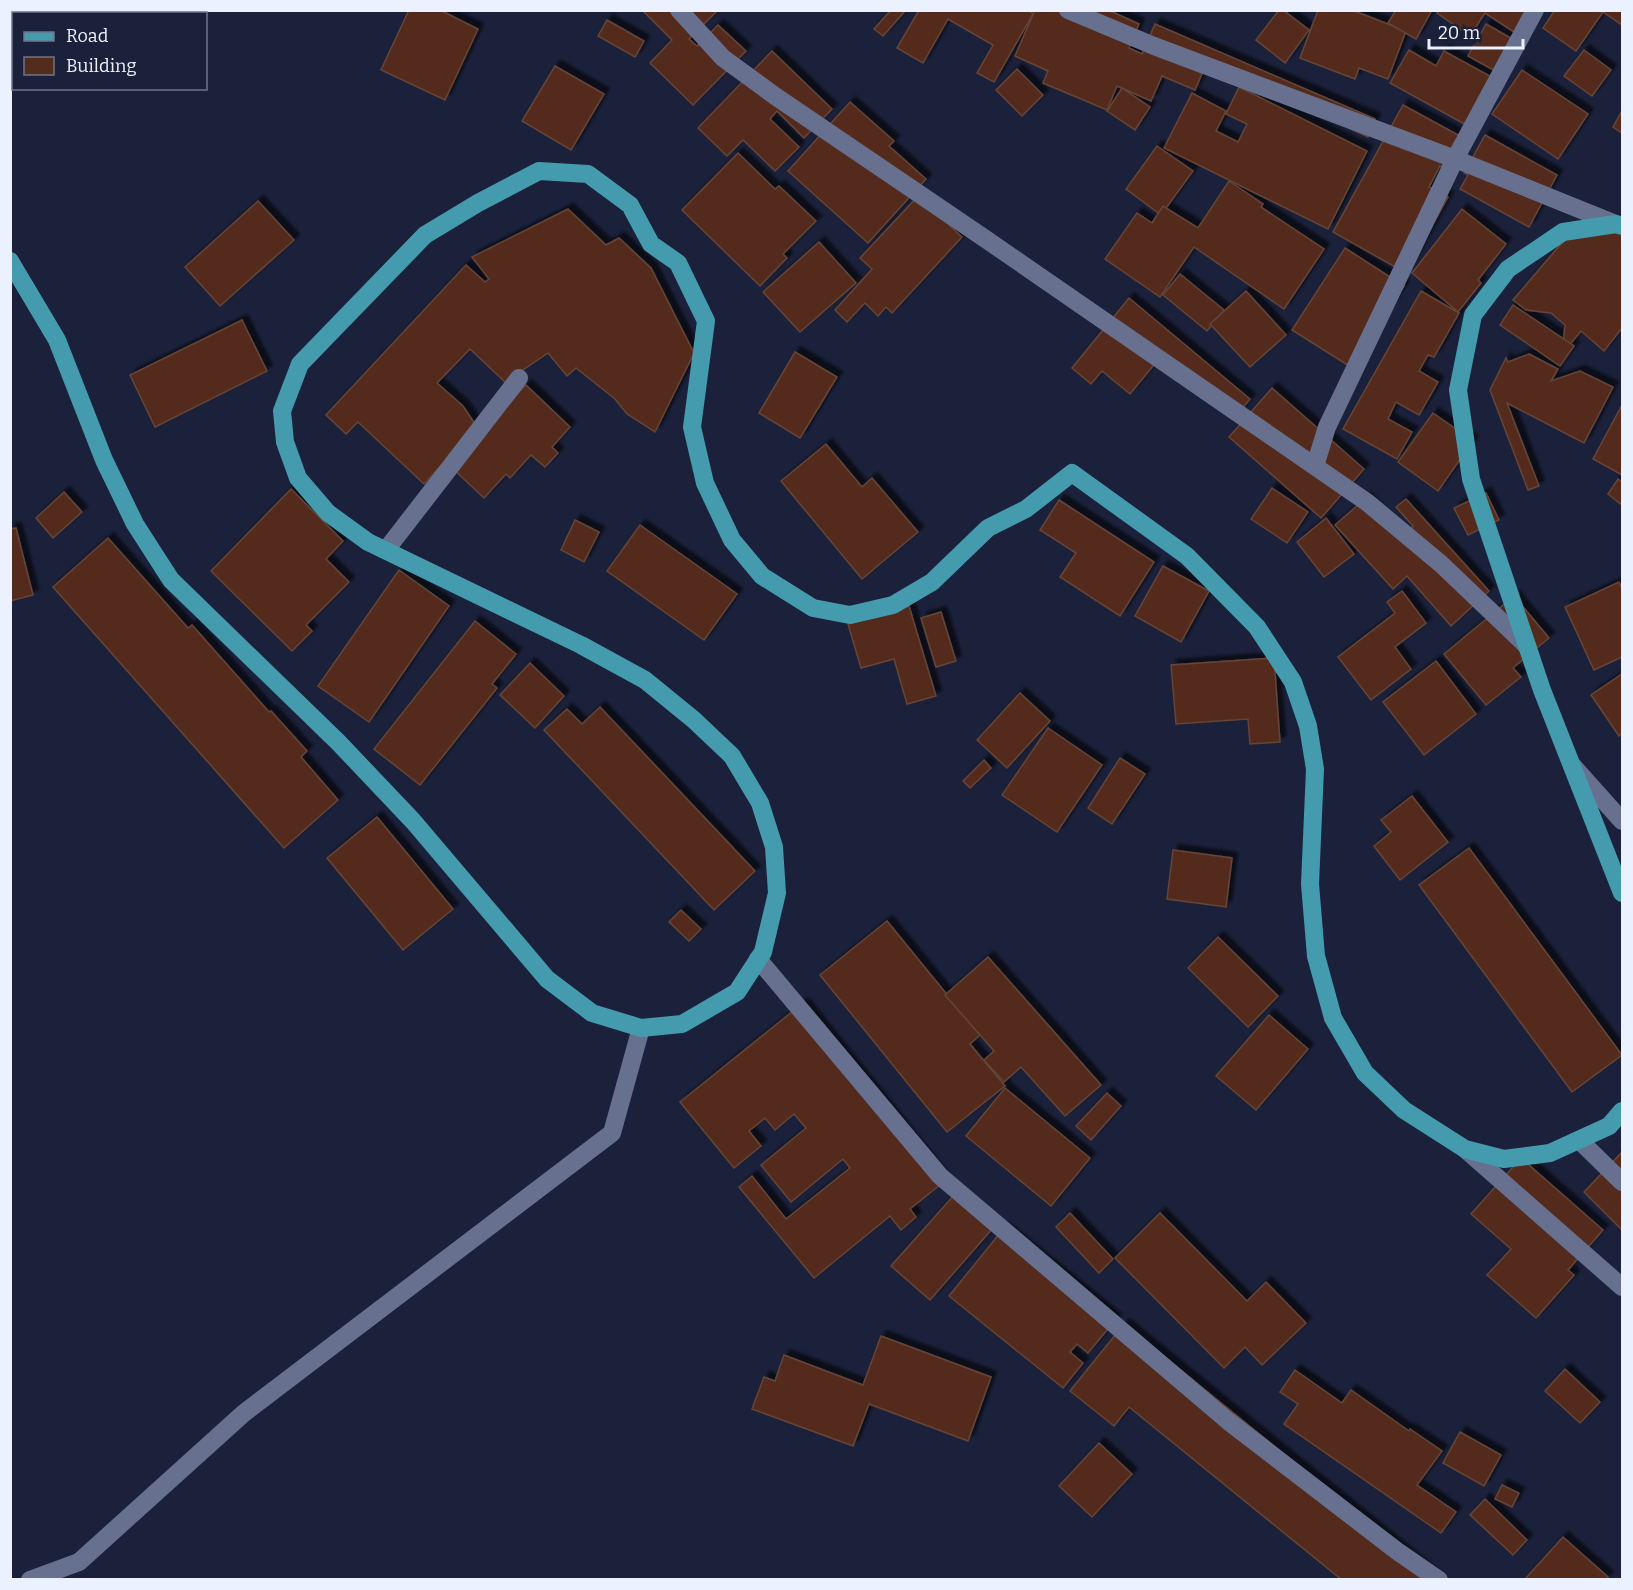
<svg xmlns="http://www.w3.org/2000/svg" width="1633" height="1590" font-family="Bitter,serif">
<defs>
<filter id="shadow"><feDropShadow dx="5.5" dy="-5.5" stdDeviation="1.5" flood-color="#0009"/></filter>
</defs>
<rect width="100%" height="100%" fill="#1b213b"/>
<g fill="#532c1b" stroke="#654538" stroke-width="1.5" filter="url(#shadow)">
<polygon points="61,10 117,10 111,14 63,14"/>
<polygon points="120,10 157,10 159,14 122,14"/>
<polygon points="409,10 440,10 478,29 445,100 381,70"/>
<polygon points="642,10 714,10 716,12 689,39 697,46 718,25 746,51 693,105 650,63 672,40"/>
<polygon points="891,10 906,10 883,36 874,29"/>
<polygon points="919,10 1028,10 1033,14 994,82 977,73 993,45 948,19 923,63 897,48"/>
<polygon points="1035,10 1108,10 1139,24 1129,48 1142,54 1155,24 1375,119 1368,137 1207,62 1195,90 1162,76 1151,101 1117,86 1107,110 1043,83 1048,71 1015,56"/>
<polygon points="1279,10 1283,10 1309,30 1285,63 1256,40"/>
<polygon points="1318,10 1352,10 1406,31 1388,79 1359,68 1355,79 1300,58"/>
<polygon points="1396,10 1432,10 1416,39 1388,23"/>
<polygon points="1439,10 1523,10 1532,17 1520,36 1485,13 1470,36 1437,13"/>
<polygon points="1555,10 1622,10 1622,25 1603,12 1576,51 1543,28"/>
<polygon points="607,20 644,41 635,57 598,36"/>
<polygon points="1486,24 1516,41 1497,72 1468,56"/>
<polygon points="1409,50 1436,66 1444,51 1497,80 1468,126 1390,83"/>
<polygon points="1584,50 1611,70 1592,96 1564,76"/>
<polygon points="772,51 832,109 804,138 777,111 770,119 799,147 775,171 743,140 727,156 698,128"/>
<polygon points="555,66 604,94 571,150 522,121"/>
<polygon points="1017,69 1043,95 1022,116 996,90"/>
<polygon points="1522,70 1588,114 1558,159 1492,114"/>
<polygon points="1239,87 1367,151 1328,229 1164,148 1192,93 1226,111 1216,131 1238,142 1247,124 1226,114"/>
<polygon points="1122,88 1150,107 1135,130 1107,111"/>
<polygon points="850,102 894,141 889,146 926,179 868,243 788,171"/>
<polygon points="1403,105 1460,136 1442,168 1440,166 1429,187 1448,197 1406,273 1333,232"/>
<polygon points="1622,111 1622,133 1613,127"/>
<polygon points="1485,135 1557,175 1529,227 1460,189 1468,175 1464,173"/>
<polygon points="1157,146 1193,171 1161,215 1126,189"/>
<polygon points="738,153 775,189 779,186 816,221 783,254 787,258 760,286 682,210"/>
<polygon points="1229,181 1263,204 1261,207 1324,249 1284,309 1194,247 1160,297 1105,259 1137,213 1152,223 1163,206 1198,228"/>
<polygon points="918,196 962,237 892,313 886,307 878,316 865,303 847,322 835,310 872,269 860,258"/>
<polygon points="258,201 294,240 220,306 185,267"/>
<polygon points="568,209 606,245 619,238 651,268 694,353 655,432 627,414 615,399 576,368 567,376 548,353 505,382 470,349 437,383 463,406 477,427 424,484 358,422 346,434 326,415 466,265 485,282 489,279 472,257"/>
<polygon points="1462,209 1506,244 1478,280 1481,283 1458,312 1412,273"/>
<polygon points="1578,224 1622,229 1622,328 1604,351 1581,331 1562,354 1565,325 1551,313 1526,310 1513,300"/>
<polygon points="819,242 856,283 800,332 763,292"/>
<polygon points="1345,248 1404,286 1349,366 1292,330"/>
<polygon points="1180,274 1224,310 1207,331 1163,295"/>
<polygon points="1246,291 1286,335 1250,367 1210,324"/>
<polygon points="1421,291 1459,313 1434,357 1428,355 1419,371 1438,382 1419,415 1396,402 1388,419 1412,432 1397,459 1343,429"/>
<polygon points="1129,298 1250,399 1236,416 1162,355 1130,394 1102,371 1091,384 1072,368"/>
<polygon points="1513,305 1574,346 1560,366 1500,325"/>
<polygon points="242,320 267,371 155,427 130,375"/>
<polygon points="795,352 837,377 800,438 759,413"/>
<polygon points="1529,354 1558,369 1551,381 1580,371 1613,387 1584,443 1507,403 1539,486 1528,490 1490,390 1506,358 1508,362"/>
<polygon points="526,385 570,427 552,447 558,453 545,467 531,455 510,478 506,474 484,498 450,466"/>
<polygon points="1272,388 1364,469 1321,518 1229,437"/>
<polygon points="1622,405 1622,475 1593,459"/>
<polygon points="1433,413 1473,441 1438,491 1398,462"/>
<polygon points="826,444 862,487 872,478 918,532 862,579 781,481"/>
<polygon points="1618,479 1622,482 1622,505 1608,494"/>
<polygon points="1272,488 1308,512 1287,543 1251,519"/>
<polygon points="291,489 343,541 326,559 349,582 306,625 312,631 292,651 211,571"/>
<polygon points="64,492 82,512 53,538 36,518"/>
<polygon points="1486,493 1499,520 1468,535 1454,508"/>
<polygon points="1366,498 1401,537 1413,526 1396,507 1406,499 1489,591 1451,626 1407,576 1393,589 1335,525"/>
<polygon points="1059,500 1154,562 1120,616 1060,577 1076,553 1040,530"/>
<polygon points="1326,518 1354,554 1324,577 1297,542"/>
<polygon points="575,520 599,532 584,562 561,550"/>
<polygon points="640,525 737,594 704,640 607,571"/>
<polygon points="16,528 33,595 10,601 10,529"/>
<polygon points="108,538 188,628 192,625 269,712 271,711 307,751 301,757 338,800 284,848 53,587"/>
<polygon points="1163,566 1209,591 1181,642 1135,616"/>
<polygon points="399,570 449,606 369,722 318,686"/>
<polygon points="1619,582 1622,589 1622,657 1594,670 1565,607"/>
<polygon points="1402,591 1426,623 1395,647 1411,669 1371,700 1338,657 1395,613 1387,602"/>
<polygon points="1514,596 1549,638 1513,668 1521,677 1486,705 1444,654"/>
<polygon points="909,606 936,696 907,704 894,659 861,668 848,624"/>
<polygon points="941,612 956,661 936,667 921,618"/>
<polygon points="475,621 516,654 492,684 497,688 420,785 374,749"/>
<polygon points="1274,658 1280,742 1250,744 1248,719 1176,724 1171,665"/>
<polygon points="1436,661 1476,714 1424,755 1383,702"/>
<polygon points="530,663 564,696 535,728 500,695"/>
<polygon points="1622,674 1622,733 1619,736 1591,695"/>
<polygon points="1020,693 1050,721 1007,768 977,740"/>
<polygon points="600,707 755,871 714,910 544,730 567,709 582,724"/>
<polygon points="1048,728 1102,765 1057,832 1002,795"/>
<polygon points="1120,758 1145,774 1112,824 1088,808"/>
<polygon points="984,760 991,768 970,788 963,781"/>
<polygon points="1412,796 1448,842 1400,880 1374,846 1391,832 1381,820"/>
<polygon points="377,817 453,909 403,950 327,858"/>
<polygon points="1469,848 1622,1055 1572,1092 1419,885"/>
<polygon points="1173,850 1232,858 1226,907 1167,899"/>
<polygon points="681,910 701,929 689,941 669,922"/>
<polygon points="887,921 980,1035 970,1044 1005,1086 947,1132 820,975"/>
<polygon points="1218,937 1278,996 1248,1027 1188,968"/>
<polygon points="988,957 1101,1085 1065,1116 1021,1067 1004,1082 984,1060 994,1051 945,995"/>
<polygon points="803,1003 945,1181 910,1209 916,1217 901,1230 890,1216 814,1278 739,1187 752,1176 786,1219 850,1168 843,1159 791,1202 761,1165 806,1128 794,1114 775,1130 765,1118 749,1131 761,1146 734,1168 680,1102"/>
<polygon points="1269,1015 1308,1049 1256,1110 1216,1076"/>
<polygon points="1005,1088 1090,1158 1051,1206 966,1136"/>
<polygon points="1107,1093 1121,1106 1091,1140 1076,1126"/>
<polygon points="1622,1152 1622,1230 1584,1192"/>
<polygon points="1521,1158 1603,1230 1568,1270 1574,1275 1536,1318 1487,1275 1511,1249 1471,1214"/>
<polygon points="955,1194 993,1228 930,1300 891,1266"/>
<polygon points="1070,1213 1113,1259 1099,1273 1056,1227"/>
<polygon points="1160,1213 1247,1301 1266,1282 1306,1323 1262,1365 1245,1347 1224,1368 1115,1258"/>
<polygon points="1004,1228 1116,1319 1088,1353 1077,1344 1070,1352 1083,1363 1063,1388 949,1296"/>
<polygon points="1124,1324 1439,1580 1342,1580 1129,1407 1114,1426 1070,1391"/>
<polygon points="881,1336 991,1377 968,1441 869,1404 853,1446 752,1409 764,1377 775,1381 784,1355 863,1385"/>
<polygon points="1565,1369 1600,1402 1580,1423 1545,1391"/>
<polygon points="1295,1370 1342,1403 1351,1390 1409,1431 1410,1429 1442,1451 1417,1485 1456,1512 1441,1533 1284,1424 1298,1404 1280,1392"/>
<polygon points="1460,1432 1501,1455 1484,1486 1443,1463"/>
<polygon points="1099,1443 1132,1474 1092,1517 1059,1486"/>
<polygon points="1502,1485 1519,1493 1512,1507 1495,1499"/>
<polygon points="1485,1499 1527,1540 1513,1555 1470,1515"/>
<polygon points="1563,1537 1608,1577 1605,1580 1525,1579"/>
</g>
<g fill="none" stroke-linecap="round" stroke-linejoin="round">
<g stroke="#67708e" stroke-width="18">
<polyline points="679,10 723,58 775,96 987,240 1368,503 1441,564 1527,646"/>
<polyline points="1068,10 1154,46 1455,159 1616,224"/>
<polyline points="1315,466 1327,427 1455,159 1535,10"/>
<polyline points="386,550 519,378"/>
<polyline points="1572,765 1622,821"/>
<polyline points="758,959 940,1176 1228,1421 1397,1551 1439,1580"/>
<polyline points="1579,1140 1622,1182"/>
<polyline points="1465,1149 1622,1287"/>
<polyline points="30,1580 79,1562 244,1413 612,1133 641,1028"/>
</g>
<g stroke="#459bae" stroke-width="18">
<polyline points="1622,226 1616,224 1563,232 1508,269 1473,315 1458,390 1471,479 1542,690 1622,893"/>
<polyline points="10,261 57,340 104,460 135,524 171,580 338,742 413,821 547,979 592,1013 641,1028 682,1024 737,992 763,952 777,893 774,847 760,803 732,756 694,720 645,680 581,645 368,542 328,513 298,478 285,442 282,411 300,364 425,235 478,203 539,171 588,174 630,205 651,244 678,263 706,321 692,427 705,483 732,540 762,576 813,608 850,615 893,605 932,582 988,528 1026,509 1072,473 1187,556 1257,627 1293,682 1308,726 1315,769 1310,884 1316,956 1333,1018 1365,1073 1404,1110 1465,1149 1504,1159 1550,1153 1609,1126 1622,1111"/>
</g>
</g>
<rect width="1633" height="1590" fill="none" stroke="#ecf1ff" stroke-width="24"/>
<rect x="12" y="12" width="195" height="78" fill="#1b213b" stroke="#6f7489" stroke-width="1.5"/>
<rect x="24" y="32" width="30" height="9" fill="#459bae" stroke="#6f7489" stroke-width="1.5"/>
<text x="66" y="42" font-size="18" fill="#ecf1ff">Road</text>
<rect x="24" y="57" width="30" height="18" fill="#532c1b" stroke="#6f7489" stroke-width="1.5"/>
<text x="66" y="72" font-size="18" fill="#ecf1ff">Building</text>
<path d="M1429 39v9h94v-9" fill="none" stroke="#ecf1ff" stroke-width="3"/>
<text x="1438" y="39" font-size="18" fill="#ecf1ff" stroke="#1b213b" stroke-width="4.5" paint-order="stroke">20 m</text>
</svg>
